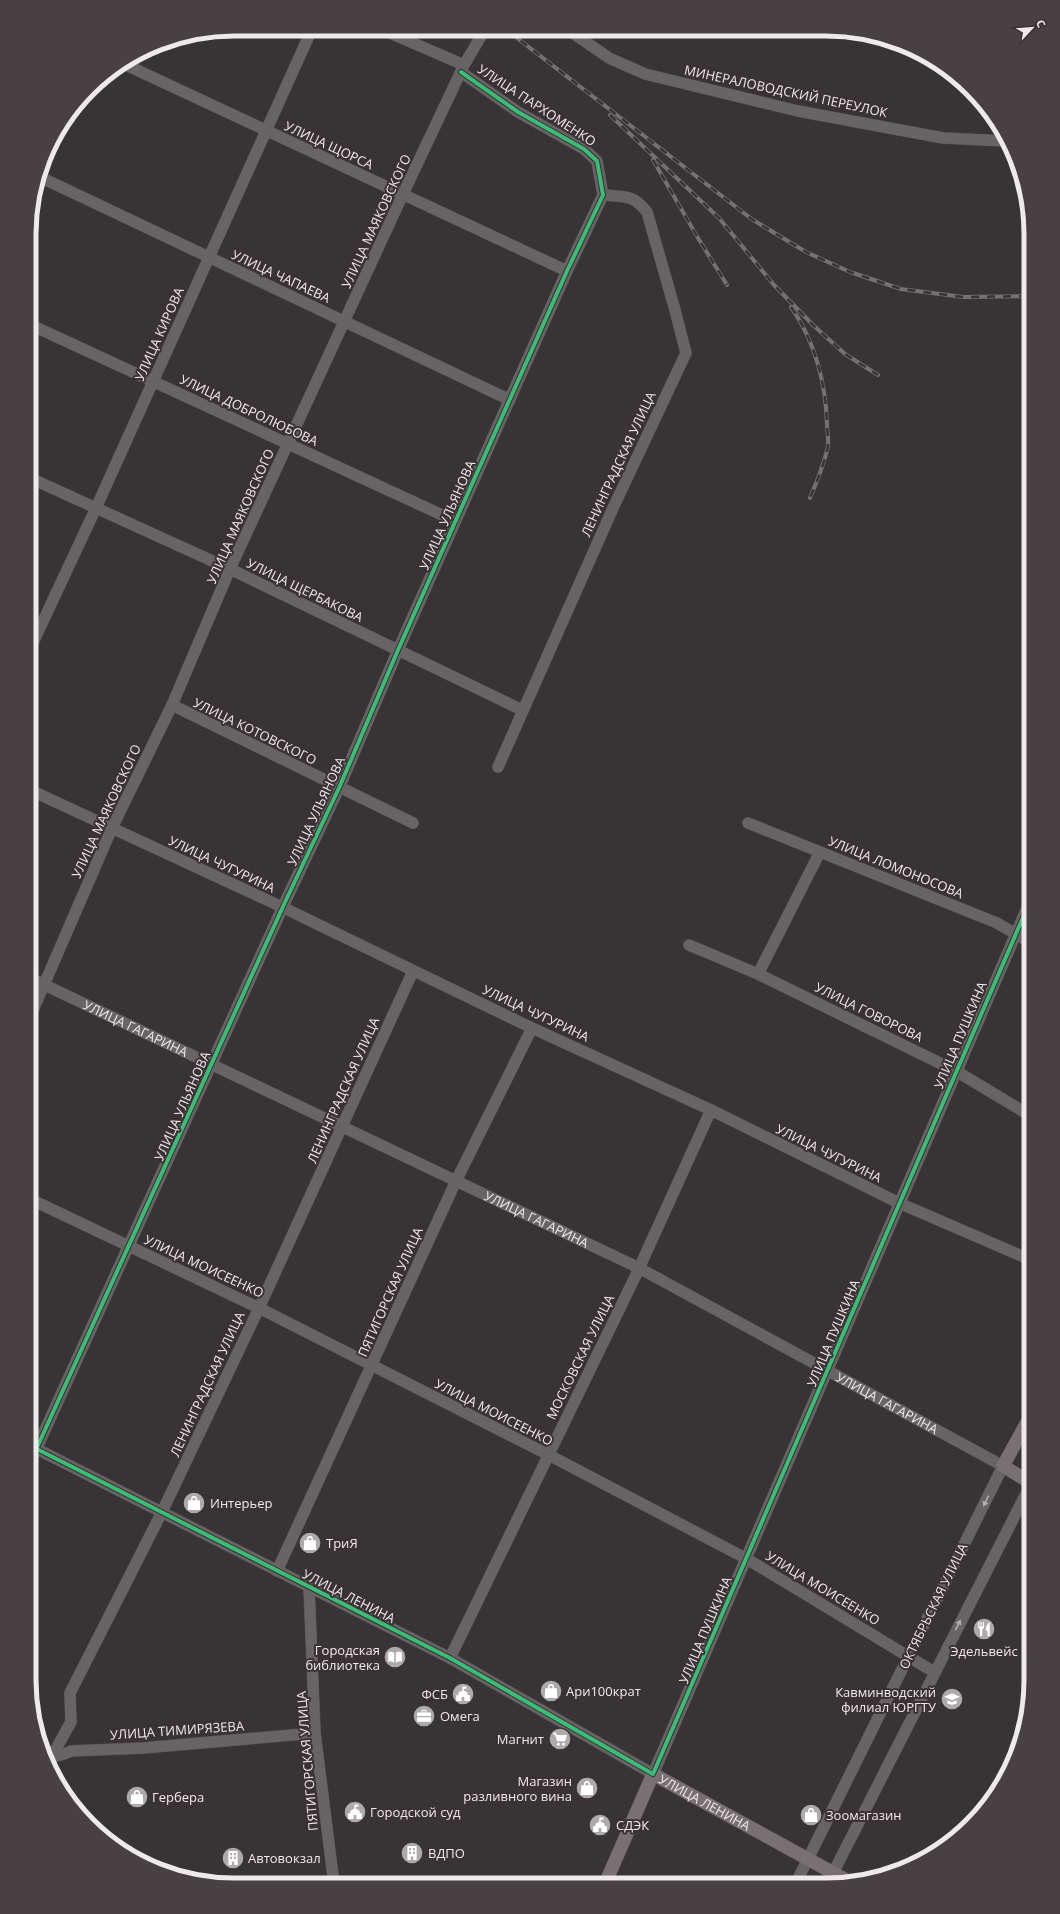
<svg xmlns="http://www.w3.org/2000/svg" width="1060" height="1914" font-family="'Open Sans',sans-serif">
<rect width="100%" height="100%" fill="#383435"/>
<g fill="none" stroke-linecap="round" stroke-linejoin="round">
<g stroke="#555253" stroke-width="12">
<g id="minor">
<polyline points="383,30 464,65"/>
<polyline points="570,31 609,58 645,74 798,111 943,138 1007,141"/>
<polyline points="124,64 567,271"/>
<polyline points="40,177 510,400"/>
<polyline points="31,325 455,521"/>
<polyline points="30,478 230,569 522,710"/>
<polyline points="30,649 96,508 312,29"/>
<polyline points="172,705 413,823"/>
<path d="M 498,767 L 613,508 L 686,353 L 675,310 L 647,212 C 633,194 625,197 603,195"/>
<polyline points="30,790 282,907 532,1028 711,1110 899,1203 1031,1260"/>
<polyline points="748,823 997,923 1031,943"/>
<polyline points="689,945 758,974 956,1071 1031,1116"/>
<polyline points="758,974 820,852"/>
<path id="s1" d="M 30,978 L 639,1268 L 1003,1466 L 795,1885"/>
<polyline points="30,1017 112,828 172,705 230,569 403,194 464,65 484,31"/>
<polyline points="30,1199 259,1308 549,1455 747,1559 934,1672"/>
<polyline points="29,1445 450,1658 653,1774 1031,899"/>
<polyline points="29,1465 286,900 339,788 398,650 567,271 603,195 597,161 584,149 518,112 461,72"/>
<polyline points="277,1571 456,1181 532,1028"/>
<polyline points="309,1587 315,1733 334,1884"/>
<polyline points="450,1658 636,1275 711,1110"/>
<path d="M 43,1753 C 54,1758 60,1756 71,1751 L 143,1748 L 315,1733"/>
<polyline points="48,1763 71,1722 70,1693 162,1512 259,1308 413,971"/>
<polyline points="827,1885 1031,1484"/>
</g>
</g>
<g stroke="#555253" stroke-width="14">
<g id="major">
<polyline points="1031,1483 1003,1466 1031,1415"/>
<path id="s2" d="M 605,1884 L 653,1774 L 848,1881"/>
</g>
</g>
<use href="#minor" stroke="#686465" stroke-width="11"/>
<use href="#major" stroke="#797073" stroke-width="13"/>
<g stroke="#747171" stroke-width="4">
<g id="rail">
<polyline points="508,31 753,220 806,252 850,272 901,289 963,297 1031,296"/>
<polyline points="610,115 719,218 774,285 813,325 845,354 878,375"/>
<polyline points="653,160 698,238 727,285"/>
<path d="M 791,307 C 815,341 826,384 827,425 C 827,432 829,440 828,446 C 824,465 817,481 810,498"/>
</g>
</g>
<use href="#rail" stroke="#3a3234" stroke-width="2.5" stroke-dasharray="8" stroke-linecap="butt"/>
<g stroke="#3a3234" stroke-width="6">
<g id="cycleway">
<polyline points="29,1445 450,1658 653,1774 1031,899"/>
<polyline points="29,1465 286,900 339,788 398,650 567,271 603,195 597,161 584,149 518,112 461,72"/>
</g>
</g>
<use href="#cycleway" stroke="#3abd76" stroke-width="4"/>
</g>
<defs><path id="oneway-solid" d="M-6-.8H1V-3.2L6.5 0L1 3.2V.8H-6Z"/></defs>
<g fill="#b2adae">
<use href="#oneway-solid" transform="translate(986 1501) rotate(116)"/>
<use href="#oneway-solid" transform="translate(958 1625) rotate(-63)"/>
</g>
<defs>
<g id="shop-disc" transform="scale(1.15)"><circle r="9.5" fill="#aeaaab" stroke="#3a3234"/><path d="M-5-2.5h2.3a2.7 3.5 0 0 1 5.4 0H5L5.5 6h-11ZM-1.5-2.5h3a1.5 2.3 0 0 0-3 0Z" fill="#fff"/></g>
<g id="restaurant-disc" transform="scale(1.15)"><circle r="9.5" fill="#aeaaab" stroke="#3a3234"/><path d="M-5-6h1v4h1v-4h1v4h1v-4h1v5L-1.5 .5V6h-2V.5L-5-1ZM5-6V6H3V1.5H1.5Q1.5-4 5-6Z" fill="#fff"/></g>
<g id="library-disc" transform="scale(1.15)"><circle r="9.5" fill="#aeaaab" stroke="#3a3234"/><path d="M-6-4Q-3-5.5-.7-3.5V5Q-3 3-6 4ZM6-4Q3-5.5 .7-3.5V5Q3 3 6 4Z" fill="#fff"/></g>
<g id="civic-disc" transform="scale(1.15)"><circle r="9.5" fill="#aeaaab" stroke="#3a3234"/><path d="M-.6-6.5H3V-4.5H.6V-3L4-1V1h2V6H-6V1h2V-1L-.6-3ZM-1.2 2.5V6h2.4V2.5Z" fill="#fff"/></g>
<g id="university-disc" transform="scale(1.15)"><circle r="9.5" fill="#aeaaab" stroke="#3a3234"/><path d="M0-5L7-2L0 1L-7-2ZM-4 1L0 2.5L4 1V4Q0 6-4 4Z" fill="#fff"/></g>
<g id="office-disc" transform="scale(1.15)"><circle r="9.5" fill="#aeaaab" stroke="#3a3234"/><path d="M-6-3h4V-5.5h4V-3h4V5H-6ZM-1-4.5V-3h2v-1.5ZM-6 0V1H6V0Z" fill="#fff"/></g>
<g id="supermarket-disc" transform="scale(1.15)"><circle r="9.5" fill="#aeaaab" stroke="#3a3234"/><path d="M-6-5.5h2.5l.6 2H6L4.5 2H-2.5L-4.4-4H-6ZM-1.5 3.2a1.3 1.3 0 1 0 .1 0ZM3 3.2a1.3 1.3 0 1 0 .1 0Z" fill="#fff"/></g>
<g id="building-disc" transform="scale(1.15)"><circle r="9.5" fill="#aeaaab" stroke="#3a3234"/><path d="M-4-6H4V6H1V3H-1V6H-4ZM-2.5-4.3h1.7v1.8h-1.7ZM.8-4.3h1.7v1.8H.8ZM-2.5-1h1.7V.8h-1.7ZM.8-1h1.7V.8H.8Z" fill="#fff"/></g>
</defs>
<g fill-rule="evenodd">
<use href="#shop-disc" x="194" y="1503"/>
<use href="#shop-disc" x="310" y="1543"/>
<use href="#restaurant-disc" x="984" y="1629"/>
<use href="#library-disc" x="395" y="1657"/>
<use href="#shop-disc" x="551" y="1691"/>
<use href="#civic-disc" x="463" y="1694"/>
<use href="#university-disc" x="952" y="1699"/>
<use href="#office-disc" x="424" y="1716"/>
<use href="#supermarket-disc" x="560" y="1739"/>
<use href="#shop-disc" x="587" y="1788"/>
<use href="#shop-disc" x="137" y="1797"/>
<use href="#civic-disc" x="355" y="1812"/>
<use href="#shop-disc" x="811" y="1815"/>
<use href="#civic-disc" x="600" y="1825"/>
<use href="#building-disc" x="412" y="1853"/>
<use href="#building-disc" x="233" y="1858"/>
</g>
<g text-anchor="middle" stroke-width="4" stroke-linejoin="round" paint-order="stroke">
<g font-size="13" fill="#eee9ea" stroke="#3a3234">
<text transform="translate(786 91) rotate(12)" y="5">МИНЕРАЛОВОДСКИЙ ПЕРЕУЛОК</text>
<text transform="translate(537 105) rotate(33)" y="5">УЛИЦА ПАРХОМЕНКО</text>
<text transform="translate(329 145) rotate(25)" y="5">УЛИЦА ЩОРСА</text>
<text transform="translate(376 221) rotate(-65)" y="5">УЛИЦА МАЯКОВСКОГО</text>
<text transform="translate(281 276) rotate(25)" y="5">УЛИЦА ЧАПАЕВА</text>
<text transform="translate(159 334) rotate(-66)" y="5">УЛИЦА КИРОВА</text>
<text transform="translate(249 410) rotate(25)" y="5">УЛИЦА ДОБРОЛЮБОВА</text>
<text transform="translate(618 464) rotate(-65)" y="5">ЛЕНИНГРАДСКАЯ УЛИЦА</text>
<text transform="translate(447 515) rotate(-66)" y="5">УЛИЦА УЛЬЯНОВА</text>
<text transform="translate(240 516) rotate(-66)" y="5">УЛИЦА МАЯКОВСКОГО</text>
<text transform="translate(305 590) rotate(26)" y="5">УЛИЦА ЩЕРБАКОВА</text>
<text transform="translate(255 731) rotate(26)" y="5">УЛИЦА КОТОВСКОГО</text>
<text transform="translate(106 811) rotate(-65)" y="5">УЛИЦА МАЯКОВСКОГО</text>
<text transform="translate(316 811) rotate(-65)" y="5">УЛИЦА УЛЬЯНОВА</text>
<text transform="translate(222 864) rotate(25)" y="5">УЛИЦА ЧУГУРИНА</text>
<text transform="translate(896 867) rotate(22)" y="5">УЛИЦА ЛОМОНОСОВА</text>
<text transform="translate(869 1012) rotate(26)" y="5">УЛИЦА ГОВОРОВА</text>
<text transform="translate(536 1013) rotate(25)" y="5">УЛИЦА ЧУГУРИНА</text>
<text dy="5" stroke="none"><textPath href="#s1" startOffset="117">УЛИЦА ГАГАРИНА</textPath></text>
<text transform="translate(960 1035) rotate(-67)" y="5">УЛИЦА ПУШКИНА</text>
<text transform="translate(343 1090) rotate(-66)" y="5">ЛЕНИНГРАДСКАЯ УЛИЦА</text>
<text transform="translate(182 1106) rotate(-66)" y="5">УЛИЦА УЛЬЯНОВА</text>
<text transform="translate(829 1153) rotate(26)" y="5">УЛИЦА ЧУГУРИНА</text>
<text dy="5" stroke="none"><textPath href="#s1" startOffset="561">УЛИЦА ГАГАРИНА</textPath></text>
<text transform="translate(204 1266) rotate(25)" y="5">УЛИЦА МОИСЕЕНКО</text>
<text transform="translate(390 1292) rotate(-66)" y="5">ПЯТИГОРСКАЯ УЛИЦА</text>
<text transform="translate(833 1333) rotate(-67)" y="5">УЛИЦА ПУШКИНА</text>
<text transform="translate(580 1357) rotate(-64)" y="5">МОСКОВСКАЯ УЛИЦА</text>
<text transform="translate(207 1384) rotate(-65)" y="5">ЛЕНИНГРАДСКАЯ УЛИЦА</text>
<text dy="5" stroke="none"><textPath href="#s1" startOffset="957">УЛИЦА ГАГАРИНА</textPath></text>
<text transform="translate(494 1412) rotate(27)" y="5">УЛИЦА МОИСЕЕНКО</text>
<text transform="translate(823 1588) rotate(31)" y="5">УЛИЦА МОИСЕЕНКО</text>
<text transform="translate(349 1596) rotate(27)" y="5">УЛИЦА ЛЕНИНА</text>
<text transform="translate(933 1606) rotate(-64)" y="5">ОКТЯБРЬСКАЯ УЛИЦА</text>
<text transform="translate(705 1630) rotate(-67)" y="5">УЛИЦА ПУШКИНА</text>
<text transform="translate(177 1730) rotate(-4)" y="5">УЛИЦА ТИМИРЯЗЕВА</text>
<text transform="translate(307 1761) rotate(-95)" y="5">ПЯТИГОРСКАЯ УЛИЦА</text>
<text dy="5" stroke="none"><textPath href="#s2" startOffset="179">УЛИЦА ЛЕНИНА</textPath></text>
</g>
<g font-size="13" fill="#eee9ea" stroke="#3a3234" text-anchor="start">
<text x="210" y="1508">Интерьер</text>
<text x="326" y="1548">ТриЯ</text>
<text x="380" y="1655" text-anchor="end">Городская<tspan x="380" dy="15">библиотека</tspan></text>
<text x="984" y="1656" text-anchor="middle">Эдельвейс</text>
<text x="566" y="1696">Ари100крат</text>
<text x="936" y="1697" text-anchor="end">Кавминводский<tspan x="936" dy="15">филиал ЮРГТУ</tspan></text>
<text x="448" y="1699" text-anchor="end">ФСБ</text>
<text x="440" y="1721">Омега</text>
<text x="544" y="1744" text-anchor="end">Магнит</text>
<text x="572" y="1786" text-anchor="end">Магазин<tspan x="572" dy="15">разливного вина</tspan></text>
<text x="152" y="1802">Гербера</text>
<text x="370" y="1817">Городской суд</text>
<text x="826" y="1820">Зоомагазин</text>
<text x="616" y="1830">СДЭК</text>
<text x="428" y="1858">ВДПО</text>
<text x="248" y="1863">Автовокзал</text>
</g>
</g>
<path d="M0 0H1060V1914H0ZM234 36H826A198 198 0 0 1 1024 234V1680A198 198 0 0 1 826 1878H234A198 198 0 0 1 36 1680V234A198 198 0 0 1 234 36Z" fill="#484143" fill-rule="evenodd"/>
<path fill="none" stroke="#eee9ea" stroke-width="5" d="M234 36H826A198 198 0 0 1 1024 234V1680A198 198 0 0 1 826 1878H234A198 198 0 0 1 36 1680V234A198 198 0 0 1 234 36Z"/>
<g transform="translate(1032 28) rotate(64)" stroke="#3a3234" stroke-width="3" paint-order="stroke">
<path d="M0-3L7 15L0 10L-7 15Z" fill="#eee9ea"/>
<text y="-6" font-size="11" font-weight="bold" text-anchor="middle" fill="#eee9ea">С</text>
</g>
</svg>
